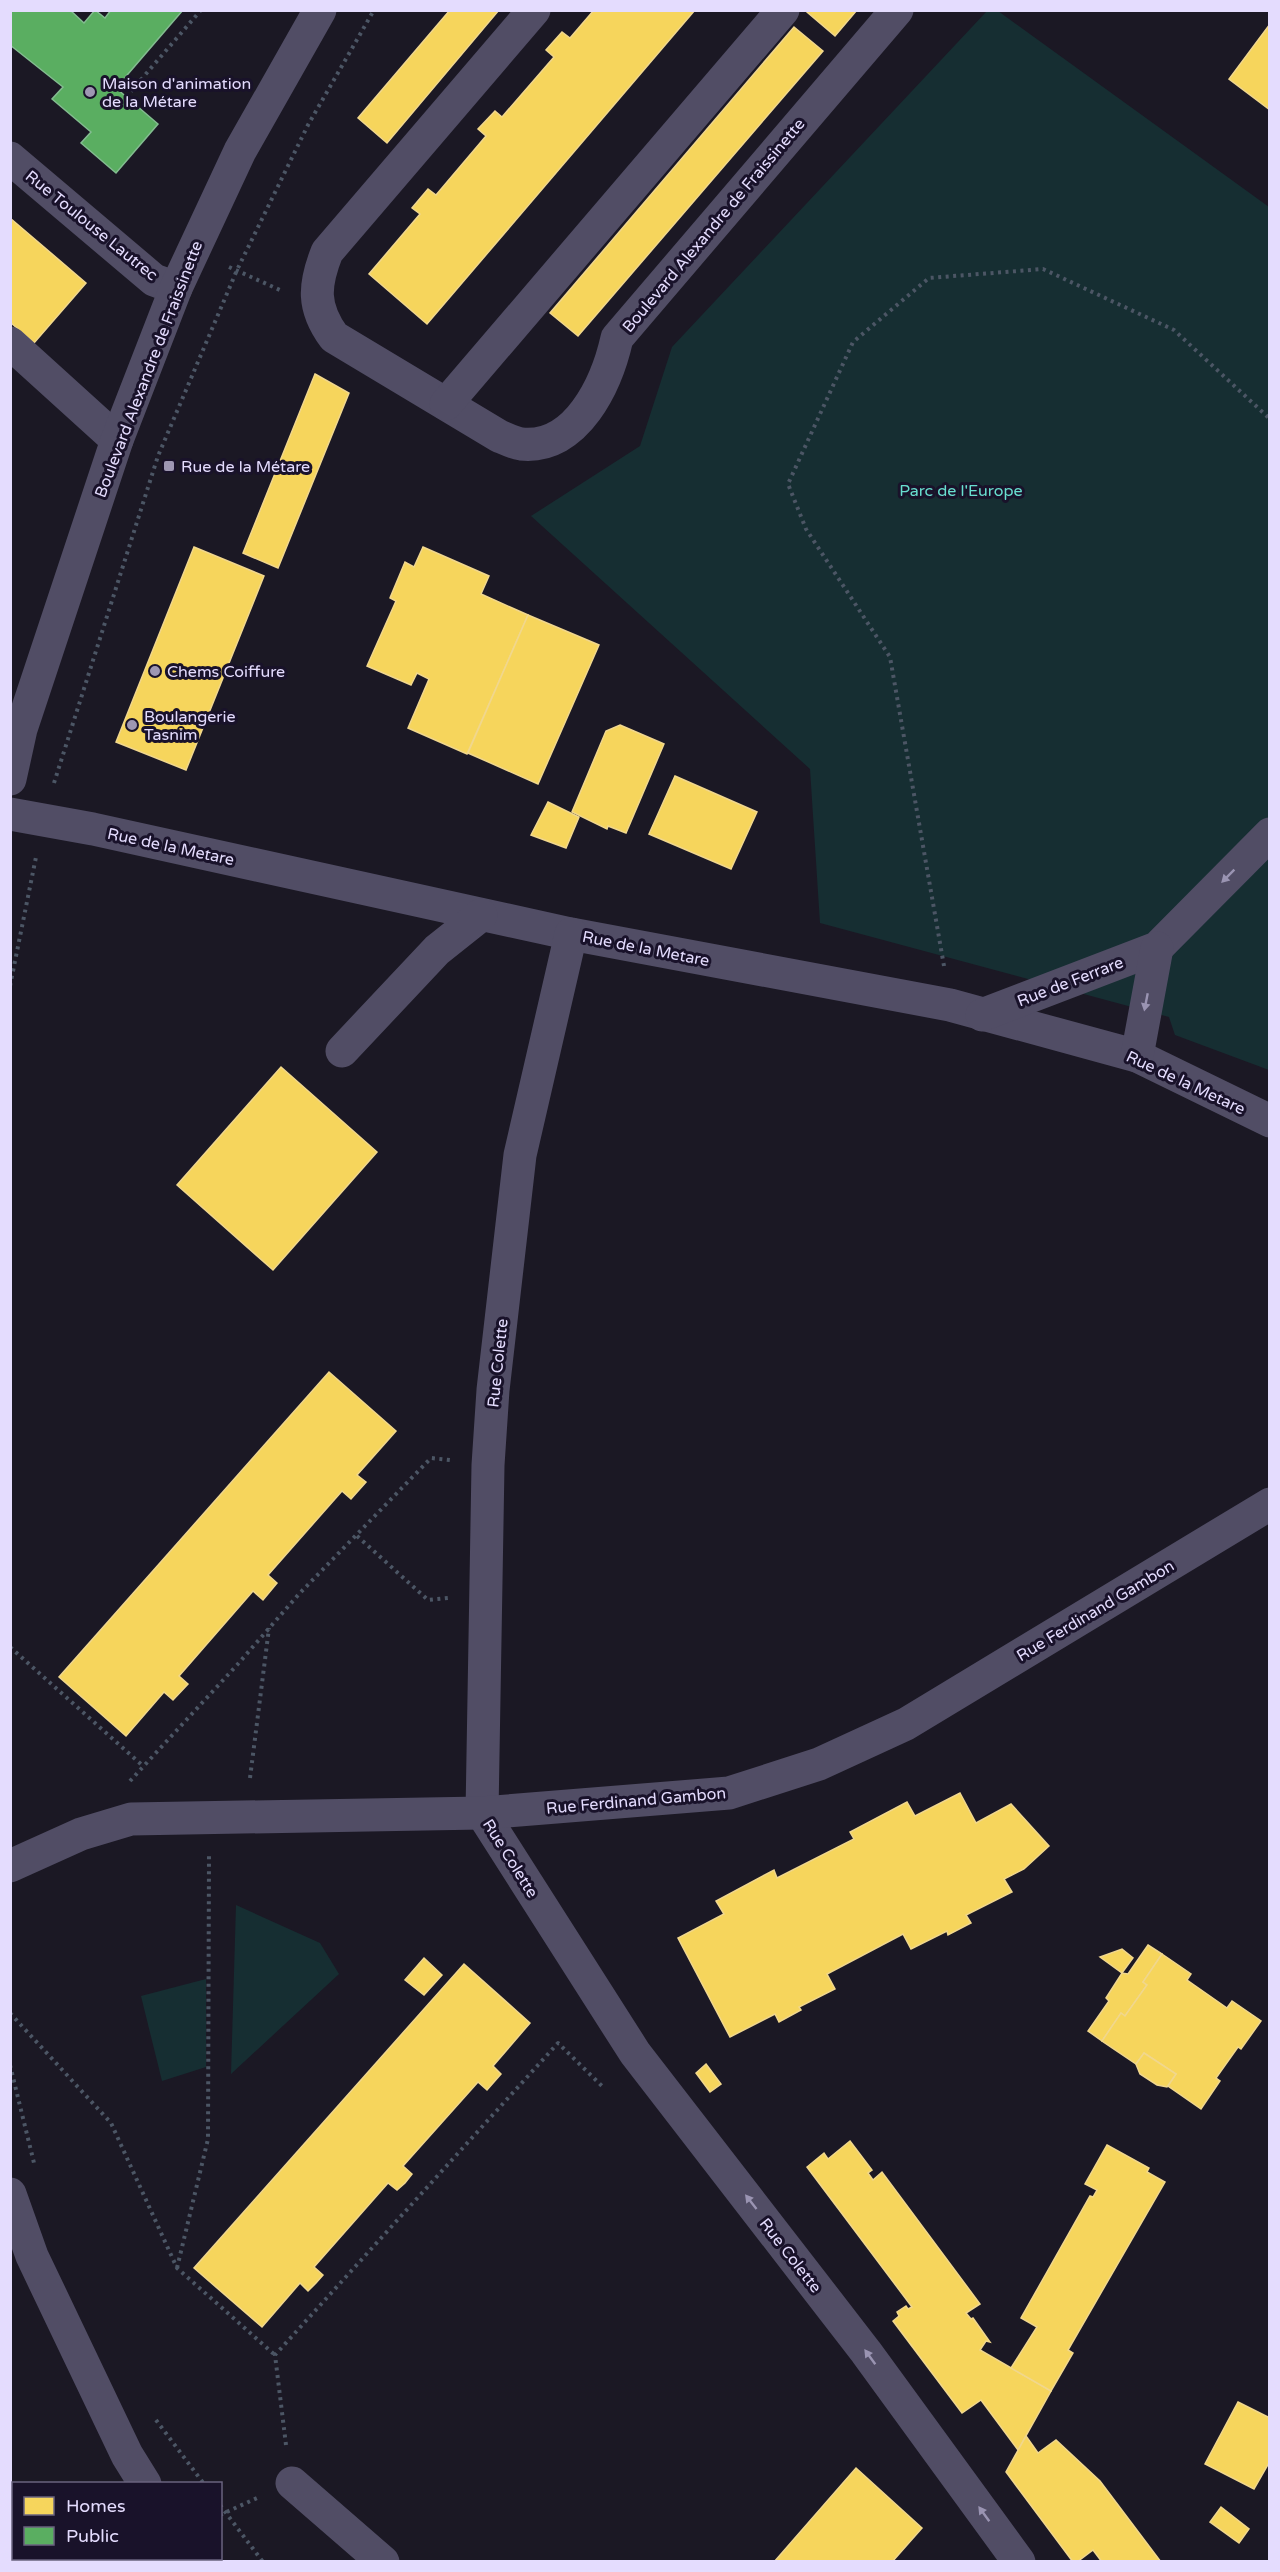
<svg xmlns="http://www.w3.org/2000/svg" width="1280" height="2572" font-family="'Varela Round',sans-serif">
<rect width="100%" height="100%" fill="#1b1824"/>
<g fill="#162e32">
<polygon points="987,11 998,11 1269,207 1269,1070 1175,1035 1169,1017 820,923 810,769 531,516 640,446 672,347"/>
<polygon points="236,1905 320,1943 339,1974 231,2074"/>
<polygon points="206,1979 206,2067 162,2081 141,1996"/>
</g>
<g fill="#f6d55c" stroke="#f1d78d" stroke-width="1.5">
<polygon points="450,10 499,10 387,143 358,118"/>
<polygon points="594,10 695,10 427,324 369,274 420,214 412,208 428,189 436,195 486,136 478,129 495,111 502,117 554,57 546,50 562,32 570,38"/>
<polygon points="808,10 857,10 835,36 807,12"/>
<polygon points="1270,24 1270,110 1229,79"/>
<polygon points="794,27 823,51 578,336 550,313"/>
<polygon points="10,218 86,283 34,343 10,322"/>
<polygon points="315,374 349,393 278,568 243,553"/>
<polygon points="194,547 264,576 186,770 116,742"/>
<polygon points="423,547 489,576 481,594 528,615 467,754 408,728 429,679 417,673 411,685 367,666 396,601 390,598 405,562 414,567"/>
<polygon points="528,615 599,645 538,784 468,753"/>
<polygon points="620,725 664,744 626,833 608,826 607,829 572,812 606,731"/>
<polygon points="675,776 757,812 731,869 649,834"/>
<polygon points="548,802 579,817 566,848 531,835"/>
<polygon points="281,1067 377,1152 273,1270 177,1185"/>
<polygon points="329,1372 396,1431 357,1475 366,1482 351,1499 342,1491 268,1575 277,1583 263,1600 253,1591 179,1676 188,1684 173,1700 164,1692 126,1736 59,1677"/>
<polygon points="960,1793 976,1823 1011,1804 1049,1846 1024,1869 1004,1879 1012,1892 966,1915 971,1923 948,1935 947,1931 911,1949 903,1934 827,1974 835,1989 799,2007 801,2010 779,2022 775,2014 730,2037 678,1938 724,1914 716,1901 774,1870 777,1878 854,1839 850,1832 907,1802 915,1816"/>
<polygon points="1148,1945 1162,1954 1143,1982 1147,1985 1125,2016 1121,2013 1102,2041 1088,2031 1109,2001 1106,1998 1122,1973 1128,1974"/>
<polygon points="1122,1949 1133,1958 1122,1973 1100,1957"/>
<polygon points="1162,1954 1191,1974 1187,1980 1227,2008 1232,2001 1261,2021 1241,2049 1238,2047 1216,2078 1220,2081 1201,2109 1168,2086 1176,2074 1144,2053 1136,2064 1102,2041 1121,2013 1125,2016 1147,1985 1143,1982"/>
<polygon points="424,1958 442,1975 424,1995 405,1980"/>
<polygon points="464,1964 530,2023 493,2066 501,2074 487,2090 478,2082 403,2166 412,2174 405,2183 397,2190 388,2183 314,2267 323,2275 316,2283 308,2291 300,2283 262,2327 194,2268"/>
<polygon points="1144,2053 1176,2074 1167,2087 1157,2085 1140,2074 1136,2064"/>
<polygon points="706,2064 721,2084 710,2092 696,2073"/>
<polygon points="850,2141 872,2170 868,2173 873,2180 882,2172 980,2304 966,2313 971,2319 973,2318 990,2342 986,2341 980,2350 1051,2391 1018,2450 981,2400 962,2413 893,2321 899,2316 897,2312 906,2306 908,2309 912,2307 807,2167 824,2153 828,2159"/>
<polygon points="1107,2145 1149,2168 1147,2172 1165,2182 1068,2350 1073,2353 1051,2391 1011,2368 1037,2327 1021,2318 1090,2196 1093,2197 1097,2190 1085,2184"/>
<polygon points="1238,2402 1270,2418 1270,2461 1254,2489 1205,2464"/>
<polygon points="1026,2436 1038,2453 1056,2440 1100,2481 1161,2562 1102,2562 1093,2550 1077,2562 1073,2562 1006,2472"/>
<polygon points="856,2468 922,2528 892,2562 774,2562"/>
<polygon points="1221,2507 1249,2529 1239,2543 1210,2522"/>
</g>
<polygon fill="#5aae61" stroke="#83bc90" stroke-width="1.5" points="10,10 70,10 84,23 95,10 105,18 111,10 183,10 116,88 158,124 116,173 81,143 91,132 52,99 63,87 10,45"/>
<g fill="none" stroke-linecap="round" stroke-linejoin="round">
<g stroke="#4c5665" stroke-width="4" stroke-dasharray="3 4.5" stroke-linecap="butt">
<polyline points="126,97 201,10"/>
<polyline points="229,267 280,290"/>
<polyline points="54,783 158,456 237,270 308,125 374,10"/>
<polyline points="944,966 890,657 806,529 788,484 853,342 929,278 1043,269 1174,330 1270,419"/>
<polyline points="10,986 36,857"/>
<polyline points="357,1536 428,1600 448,1598"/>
<polyline points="10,1647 143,1766"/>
<polyline points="250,1778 269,1628"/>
<polyline points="130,1781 237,1665 299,1594 431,1458 450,1460"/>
<polyline points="10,2013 111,2123 177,2268 275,2355"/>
<polyline points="10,2065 34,2163"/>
<polyline points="177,2268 208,2139 209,1855"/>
<polyline points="156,2420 204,2484"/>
<polyline points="286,2445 275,2355 558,2043 603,2087"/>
<polyline points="220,2505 263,2562"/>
<polyline points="220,2515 257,2498"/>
</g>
<g stroke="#514d65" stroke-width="33">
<path d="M 534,10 L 327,252 C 314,285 312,307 334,337 L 499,436 C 506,439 514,443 521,444 C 577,450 607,383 617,338 L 897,10"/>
<polyline points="10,158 154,280 176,288"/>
<polyline points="10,343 117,440"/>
<polyline points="446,404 783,10"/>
<polyline points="10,779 21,729 117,440 176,288 240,151 320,10"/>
<polyline points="10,814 93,829 571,934 950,1005 1137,1056 1270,1121"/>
<polyline points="571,934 520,1155 493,1390 488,1465 482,1813 635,2053 866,2352 1019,2562"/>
<polyline points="982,1015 1157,948 1270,834"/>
<polyline points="342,1051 437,950 481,915"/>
<polyline points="1137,1056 1157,948"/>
<polyline points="10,1866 81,1834 131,1819 482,1813 729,1793 819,1764 906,1724 1270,1504"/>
<polyline points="10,2194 32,2256 127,2455 145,2484"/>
<polyline points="292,2483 383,2562"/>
<polyline points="194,2558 196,2562"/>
</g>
</g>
<defs><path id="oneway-solid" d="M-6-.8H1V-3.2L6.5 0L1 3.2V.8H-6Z" transform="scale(1.5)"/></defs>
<g fill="#9a94b2">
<use href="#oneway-solid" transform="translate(1228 876) rotate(135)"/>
<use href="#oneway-solid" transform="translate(1146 1002) rotate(101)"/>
<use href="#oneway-solid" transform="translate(751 2202) rotate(-128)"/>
<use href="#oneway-solid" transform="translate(870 2357) rotate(-126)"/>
<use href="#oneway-solid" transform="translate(984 2514) rotate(-126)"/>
</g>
<g fill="#9e97b2" stroke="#19122a" stroke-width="2">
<circle cx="90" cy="92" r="6"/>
<rect x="163" y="460" width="12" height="12" rx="3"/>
<circle cx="155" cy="671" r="6"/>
<circle cx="132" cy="725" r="6"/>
</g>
<g text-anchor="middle" stroke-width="6" stroke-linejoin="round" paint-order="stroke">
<g font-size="16" fill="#e4dcfe" stroke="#19122a" text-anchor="start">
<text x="102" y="89">Maison d'animation<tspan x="102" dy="18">de la Métare</tspan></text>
<text x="181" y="472">Rue de la Métare</text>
<text x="167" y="677">Chems Coiffure</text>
<text x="144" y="722">Boulangerie<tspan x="144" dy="18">Tasnim</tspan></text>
</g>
<g font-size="16" fill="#e4dcfe" stroke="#19122a">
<text transform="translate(92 225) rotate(39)" y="6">Rue Toulouse Lautrec</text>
<text transform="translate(713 225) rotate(-50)" y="6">Boulevard Alexandre de Fraissinette</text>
<text transform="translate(148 369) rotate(-69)" y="6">Boulevard Alexandre de Fraissinette</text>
<text transform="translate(171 846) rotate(12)" y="6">Rue de la Metare</text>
<text transform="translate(646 948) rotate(11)" y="6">Rue de la Metare</text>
<text transform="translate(1070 981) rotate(-21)" y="6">Rue de Ferrare</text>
<text transform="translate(1186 1082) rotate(25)" y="6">Rue de la Metare</text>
<text transform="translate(497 1363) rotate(-84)" y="6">Rue Colette</text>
<text transform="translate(1095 1610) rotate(-31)" y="6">Rue Ferdinand Gambon</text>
<text transform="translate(636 1800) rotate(-5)" y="6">Rue Ferdinand Gambon</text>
<text transform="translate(511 1858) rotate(58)" y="6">Rue Colette</text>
<text transform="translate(791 2255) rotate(52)" y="6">Rue Colette</text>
</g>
<g font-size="16" fill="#68decf" stroke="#19122a">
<text x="961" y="496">Parc de l'Europe</text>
</g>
</g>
<rect width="1280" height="2572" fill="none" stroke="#e4dcfe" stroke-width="24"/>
<rect x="12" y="2482" width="210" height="78" fill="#19122a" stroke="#6a637f" stroke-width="1.5"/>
<rect x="24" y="2497" width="30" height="18" fill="#f6d55c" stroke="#6a637f" stroke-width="1.5"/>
<text x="66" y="2512" font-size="18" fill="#e4dcfe">Homes</text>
<rect x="24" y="2527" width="30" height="18" fill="#5aae61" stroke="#6a637f" stroke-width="1.5"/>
<text x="66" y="2542" font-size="18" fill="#e4dcfe">Public</text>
</svg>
